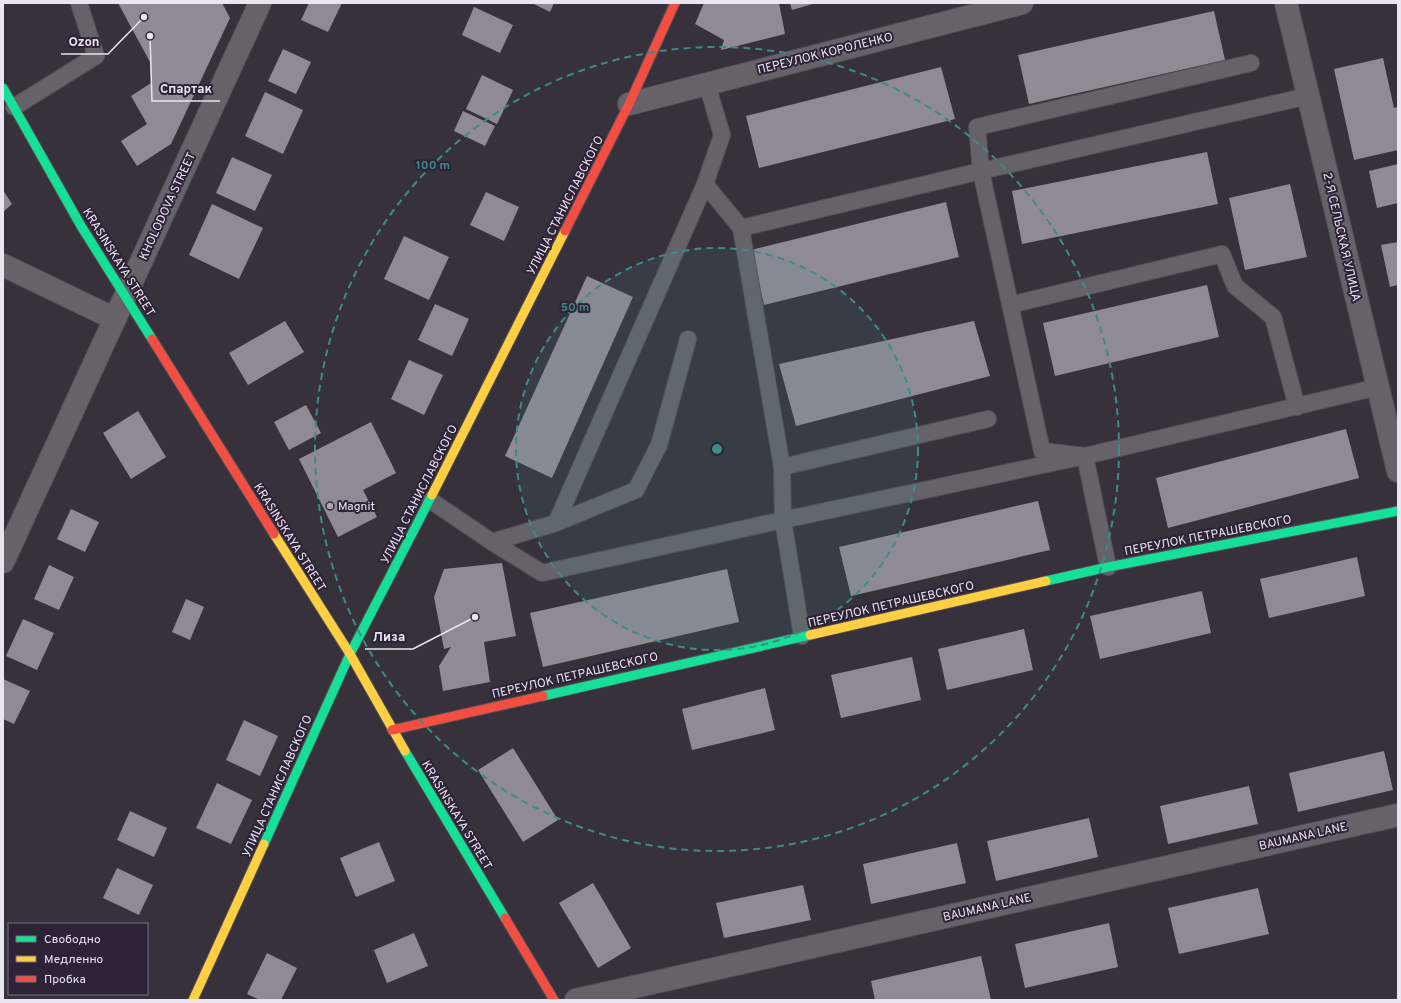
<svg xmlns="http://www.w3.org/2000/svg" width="1401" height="1003" font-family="Overpass,sans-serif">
<rect width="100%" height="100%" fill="#37313c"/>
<g fill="#908a94">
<polygon points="118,3 222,3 230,18 171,144 137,166 121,141 147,124 131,96 151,83 150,62"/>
<polygon points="309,3 342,3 328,32 301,20"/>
<polygon points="532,3 554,3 550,12"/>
<polygon points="704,3 779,3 785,34 721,50 724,40 695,24"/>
<polygon points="790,3 816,3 792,10"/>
<polygon points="474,7 513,25 500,53 462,35"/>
<polygon points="1214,11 1225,60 1029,104 1018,55"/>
<polygon points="283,49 311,62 296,94 268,81"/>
<polygon points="1383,58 1394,108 1398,107 1398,150 1354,160 1334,69"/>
<polygon points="941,67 955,119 759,168 746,116"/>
<polygon points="482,75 513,90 497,124 466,109"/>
<polygon points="265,92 303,110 283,154 245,136"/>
<polygon points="463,111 495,126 485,146 454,131"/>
<polygon points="1207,152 1218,204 1022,244 1012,191"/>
<polygon points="232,157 272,175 255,211 216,193"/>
<polygon points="1398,164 1398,203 1377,208 1369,171"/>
<polygon points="1290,184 1307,257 1245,270 1229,198"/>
<polygon points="3,190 12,204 3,212"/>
<polygon points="486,192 519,207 504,241 470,225"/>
<polygon points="946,202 959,257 764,305 751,250"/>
<polygon points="212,204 263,228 239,279 189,255"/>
<polygon points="404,236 449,257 429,300 384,279"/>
<polygon points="1398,242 1398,285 1390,287 1381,245"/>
<polygon points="587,276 633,297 552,478 505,456"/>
<polygon points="1207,285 1219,337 1055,376 1043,323"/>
<polygon points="435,304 469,319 452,356 418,340"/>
<polygon points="285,321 304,352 248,385 229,353"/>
<polygon points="974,321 990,376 796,426 779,364"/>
<polygon points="409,360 443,375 424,415 391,399"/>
<polygon points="306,405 321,433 289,450 274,422"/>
<polygon points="138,411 166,457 131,479 103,433"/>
<polygon points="371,422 396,473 363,490 377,517 338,537 299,459"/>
<polygon points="1346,429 1359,478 1168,528 1156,478"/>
<polygon points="1038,501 1050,550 851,596 839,547"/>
<polygon points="71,509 99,522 85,552 57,539"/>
<polygon points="1357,557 1365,596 1269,618 1260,579"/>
<polygon points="502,563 516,636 484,642 490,682 443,691 439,666 451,647 444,649 434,597 444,569"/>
<polygon points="49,565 74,577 59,610 34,599"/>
<polygon points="727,569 739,622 543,667 530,613"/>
<polygon points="1202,591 1211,633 1100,659 1090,616"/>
<polygon points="186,599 204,607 190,640 172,632"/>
<polygon points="23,619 54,633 37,670 6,656"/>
<polygon points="1024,629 1033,670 947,690 938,649"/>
<polygon points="912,657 921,700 841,718 831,675"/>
<polygon points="3,679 30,691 14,724 3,719"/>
<polygon points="765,688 775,730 692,750 682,709"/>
<polygon points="244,720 278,736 260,776 226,760"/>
<polygon points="513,748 558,820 523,842 478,770"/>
<polygon points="1384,751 1393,790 1298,812 1289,773"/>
<polygon points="217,783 252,800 231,844 196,828"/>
<polygon points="1249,786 1258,824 1168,844 1160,806"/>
<polygon points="130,811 167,828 154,857 117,840"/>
<polygon points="1089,818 1098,857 996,881 987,841"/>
<polygon points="379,842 395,881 356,897 340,858"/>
<polygon points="957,843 966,883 871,904 863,864"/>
<polygon points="117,868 153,885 139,915 103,898"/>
<polygon points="593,883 631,948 598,968 559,903"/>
<polygon points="803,885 811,920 724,938 716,903"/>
<polygon points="1258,888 1269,934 1179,954 1168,908"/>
<polygon points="1109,923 1118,967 1025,988 1015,944"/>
<polygon points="414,933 428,966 387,983 374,950"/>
<polygon points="267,953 297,968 281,1000 260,1000 247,994"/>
<polygon points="981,956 991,1000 875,1000 871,981"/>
</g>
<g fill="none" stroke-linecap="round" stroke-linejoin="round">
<g stroke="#544f58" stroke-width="18">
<g id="lane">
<polyline points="707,84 722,135 705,184 741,228 981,171 977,127 1251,63"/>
<polyline points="14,107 96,56 79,3"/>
<polyline points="741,228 782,467 783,520 802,636"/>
<polyline points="1010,305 1222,254 1235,286 1273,317 1297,407"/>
<polyline points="782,467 988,419"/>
<polyline points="430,500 492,542 542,573 783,520 1085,456 1378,387"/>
<polyline points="556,523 636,490 659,445 688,339"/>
<polyline points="492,542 556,523 705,184"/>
<polyline points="1108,567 1085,456 1042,451 981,171 1308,96"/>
</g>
</g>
<g stroke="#544f58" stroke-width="24">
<g id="street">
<polyline points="1286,3 1398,471"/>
<polyline points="629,104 1022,3"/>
<polyline points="3,265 115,319"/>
<polyline points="3,562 260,3"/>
<polyline points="576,1000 1398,815"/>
</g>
</g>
<g stroke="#544f58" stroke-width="11">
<g id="fast">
<polyline points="3,88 81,226 152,339"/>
<polyline points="1046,581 1108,567 1398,511"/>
<polyline points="543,696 810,635"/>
<polyline points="405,751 505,918"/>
<polyline points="264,844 350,654 432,495"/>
</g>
</g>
<g stroke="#544f58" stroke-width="11">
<g id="slow">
<polyline points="432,495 565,231"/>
<polyline points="274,534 350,654 405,751"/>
<polyline points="810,635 1046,581"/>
<polyline points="193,1000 264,844"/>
</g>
</g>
<g stroke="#544f58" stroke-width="11">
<g id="jam">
<polyline points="565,231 629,104 675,3"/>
<polyline points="152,339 274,534"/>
<polyline points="392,730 543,696"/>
<polyline points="505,918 554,1000"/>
</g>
</g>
<use href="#lane" stroke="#666269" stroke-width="16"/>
<use href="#street" stroke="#666269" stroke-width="22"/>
<use href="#fast" stroke="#16e098" stroke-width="9"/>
<use href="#slow" stroke="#ffcf43" stroke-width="9"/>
<use href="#jam" stroke="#f24e42" stroke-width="9"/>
</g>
<circle cx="717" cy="449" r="201" fill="#3b8c88" fill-opacity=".12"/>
<g fill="none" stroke="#3b8c88" stroke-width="2" stroke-dasharray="7 5">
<circle cx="717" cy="449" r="201"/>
<circle cx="717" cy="449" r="402"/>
</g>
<circle fill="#aca5b2" stroke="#2e2336" stroke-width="1.5" cx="330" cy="506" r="4"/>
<g text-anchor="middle" stroke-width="4" stroke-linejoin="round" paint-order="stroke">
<g font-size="12" fill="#ebe4f1" stroke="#2e2336">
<text transform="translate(825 53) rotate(-14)" y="4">ПЕРЕУЛОК КОРОЛЕНКО</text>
<text transform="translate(565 205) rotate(-63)" y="4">УЛИЦА СТАНИСЛАВСКОГО</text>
<text transform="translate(167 206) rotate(-65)" y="4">KHOLODOVA STREET</text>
<text transform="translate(1342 237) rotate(77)" y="4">2-Я СЕЛЬСКАЯ УЛИЦА</text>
<text transform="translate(119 262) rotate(58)" y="4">KRASINSKAYA STREET</text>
<text transform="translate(419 494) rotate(-63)" y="4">УЛИЦА СТАНИСЛАВСКОГО</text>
<text transform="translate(1208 535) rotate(-11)" y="4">ПЕРЕУЛОК ПЕТРАШЕВСКОГО</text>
<text transform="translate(290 537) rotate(58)" y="4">KRASINSKAYA STREET</text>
<text transform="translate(891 604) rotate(-13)" y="4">ПЕРЕУЛОК ПЕТРАШЕВСКОГО</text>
<text transform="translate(575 675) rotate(-13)" y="4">ПЕРЕУЛОК ПЕТРАШЕВСКОГО</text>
<text transform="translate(277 786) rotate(-66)" y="4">УЛИЦА СТАНИСЛАВСКОГО</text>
<text transform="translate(457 815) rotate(59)" y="4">KRASINSKAYA STREET</text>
<text transform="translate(1303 836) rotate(-13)" y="4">BAUMANA LANE</text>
<text transform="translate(987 907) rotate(-13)" y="4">BAUMANA LANE</text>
</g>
<g font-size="12" fill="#ebe4f1" stroke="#2e2336" text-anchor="start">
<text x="338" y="510">Magnit</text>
</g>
</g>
<circle cx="717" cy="449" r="6" fill="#3b8c88" stroke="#2e2336" stroke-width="2"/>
<g font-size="12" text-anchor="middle" font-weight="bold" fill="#3b8c88" stroke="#2e2336" stroke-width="4" stroke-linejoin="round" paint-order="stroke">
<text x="433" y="169">100 m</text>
<text x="575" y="311">50 m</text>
</g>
<path fill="none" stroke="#ebe4f1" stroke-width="1.5" d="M144 17L108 54H61M150 36L152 101H220M475 617L413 649H365"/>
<g fill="#ebe4f1" stroke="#2e2336" stroke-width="1.5">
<circle cx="144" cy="17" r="4"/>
<circle cx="150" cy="36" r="4"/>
<circle cx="475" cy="617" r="4"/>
</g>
<g font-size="13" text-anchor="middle" font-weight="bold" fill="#ebe4f1" stroke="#2e2336" stroke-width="4" stroke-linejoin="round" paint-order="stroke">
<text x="84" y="46">Ozon</text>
<text x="186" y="93">Спартак</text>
<text x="389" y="641">Лиза</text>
</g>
<rect width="1401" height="1003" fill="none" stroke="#ebe4f1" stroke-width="8"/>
<rect x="8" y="923" width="140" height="72" fill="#2e2336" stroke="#7a7081"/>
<rect x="16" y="936" width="20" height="6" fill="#16e098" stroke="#7a7081"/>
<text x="44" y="943" font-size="12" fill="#ebe4f1">Свободно</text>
<rect x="16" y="956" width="20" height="6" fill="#ffcf43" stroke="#7a7081"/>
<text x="44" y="963" font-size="12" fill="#ebe4f1">Медленно</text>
<rect x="16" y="976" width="20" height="6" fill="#f24e42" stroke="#7a7081"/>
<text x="44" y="983" font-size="12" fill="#ebe4f1">Пробка</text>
</svg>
